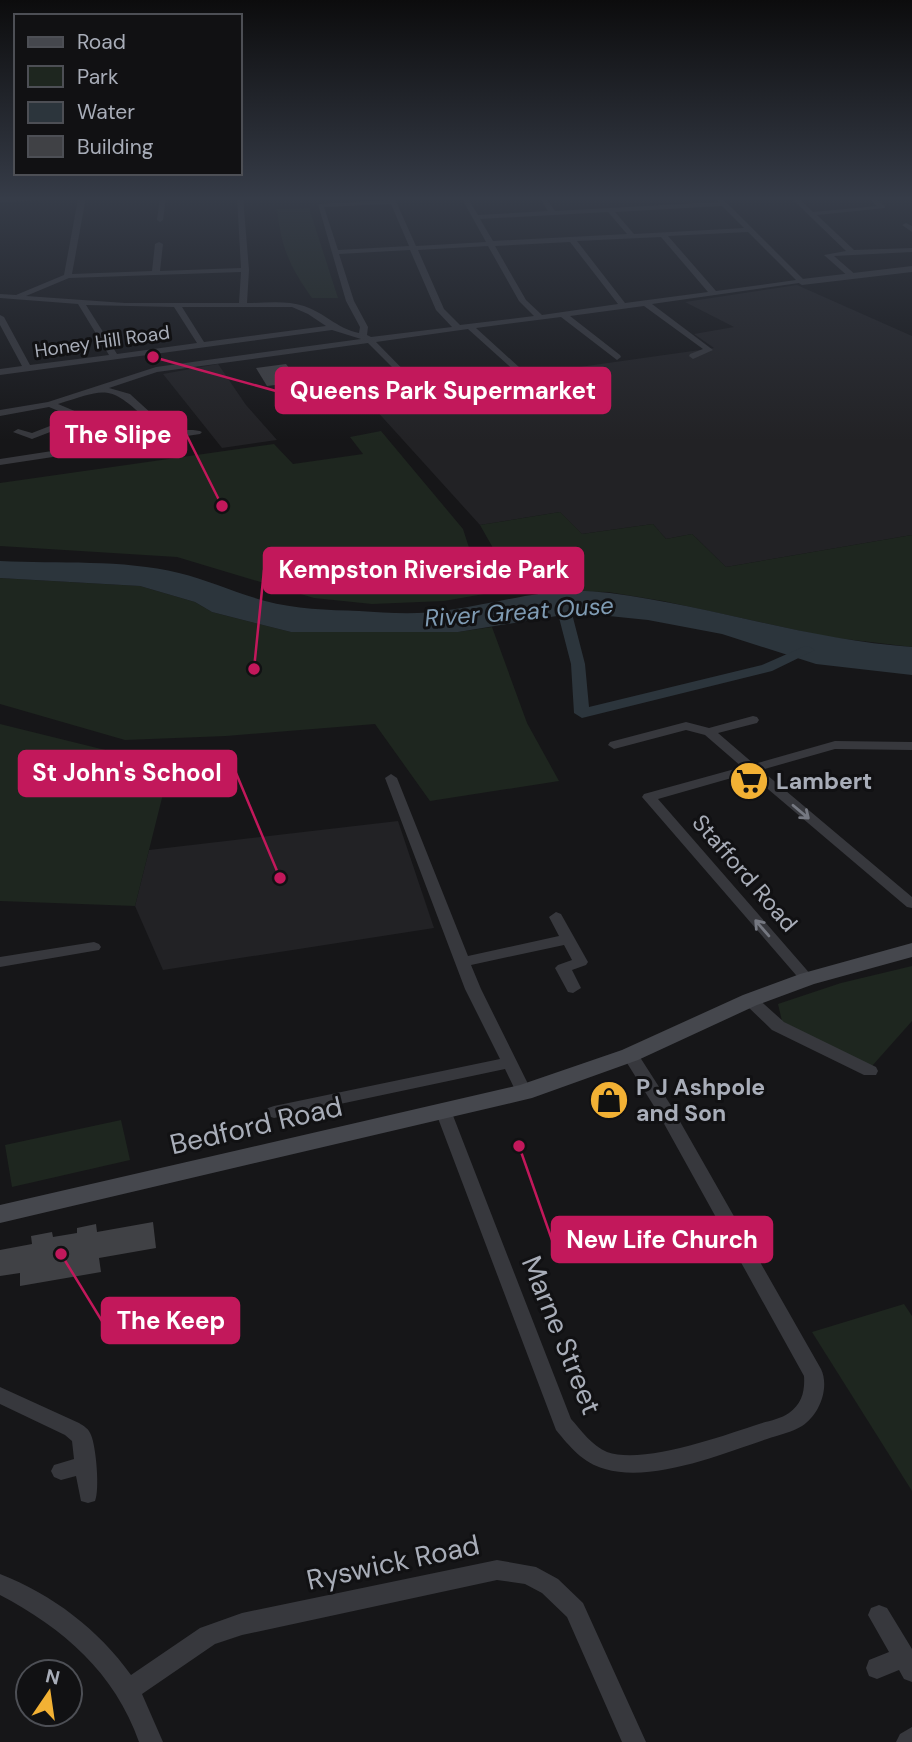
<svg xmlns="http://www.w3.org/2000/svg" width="912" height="1742" font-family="'DM Sans',sans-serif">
<rect width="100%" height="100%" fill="#161618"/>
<g fill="#222225">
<polygon points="797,285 912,336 912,535 726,567 692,534 666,539 653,524 582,534 560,512 480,525 374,408 539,383 530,374 714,348 694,334 734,327 685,302"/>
<polygon points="218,364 246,405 277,440 222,448 163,374"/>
<polygon points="398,821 434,928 163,970 135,906 149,850"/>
</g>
<g fill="#1e261f">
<path d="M 309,208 L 338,298 L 312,298 C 290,267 281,248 277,209 Z"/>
<polygon points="381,431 463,529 484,594 444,601 372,604 314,598 177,557 0,546 0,483 274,444 293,464 363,454 350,437"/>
<polygon points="560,512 582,534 653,524 666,539 692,534 726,567 912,535 912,647 828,637 663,601 608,592 551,591 521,577 493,548 480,525"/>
<polygon points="0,578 140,586 195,602 212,612 291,632 458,632 492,627 527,723 559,781 430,801 375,724 226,736 125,740 0,704"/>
<polygon points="0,724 170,766 135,906 0,901"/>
<polygon points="912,966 912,1021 872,1066 811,1038 782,1021 778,1004 841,983"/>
<polygon points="121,1120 130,1160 12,1187 5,1145"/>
<polygon points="904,1304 912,1316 912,1491 812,1332"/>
</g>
<path fill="#2c353c" d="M 0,561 C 59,564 122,559 179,573 C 208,580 236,593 265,601 C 295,609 328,610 359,611 C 388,613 420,615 449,610 C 507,602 548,585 610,593 C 712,606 809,640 912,647 L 912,675 L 816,664 L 722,634 L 648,620 L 599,615 L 557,616 L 458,632 L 291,632 L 212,612 L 195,602 L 140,586 L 0,578 Z"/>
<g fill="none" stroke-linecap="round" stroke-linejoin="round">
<polygon fill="#2c353c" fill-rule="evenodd" points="563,602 570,606 585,664 589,707 762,665 803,647 808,646 815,650 772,671 582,718 574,713 571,664 556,606"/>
</g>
<g fill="#404145">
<polygon points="286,364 300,382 267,386 256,368"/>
<polygon points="153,1222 156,1248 99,1258 101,1272 20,1286 20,1273 0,1276 0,1250 32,1244 31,1236 52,1232 53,1237 77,1233 77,1228 96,1224 97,1232"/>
</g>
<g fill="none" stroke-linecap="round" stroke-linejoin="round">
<g fill="#37383d" fill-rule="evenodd">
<path d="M 86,197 L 72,274 L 152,271 L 155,244 L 159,242 L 163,244 L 160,271 L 241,268 L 237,197 L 243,197 L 249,270 L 247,303 C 265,303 286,300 304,306 C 325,313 336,328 359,333 L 360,327 L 346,301 L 318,204 L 389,200 L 388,197 L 394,197 L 416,246 L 486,242 L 461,197 L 467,197 L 478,215 L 548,211 L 539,197 L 545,197 L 555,211 L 718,202 L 716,199 L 719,197 L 727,203 L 806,282 L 652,304 L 713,350 L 693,359 L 689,356 L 690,354 L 703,349 L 644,306 L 570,316 L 620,355 L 621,357 L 617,360 L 561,317 L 476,328 L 531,378 L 531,382 L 528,383 L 468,329 L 376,342 L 429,396 L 429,400 L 426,401 L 368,343 L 157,372 L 109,388 L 130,394 L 153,415 L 152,431 C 166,433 193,427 202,432 L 200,434 L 167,439 L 148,436 L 119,447 L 0,465 L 0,459 L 117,441 L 143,431 L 145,418 C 108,383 104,390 58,404 L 84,415 L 84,419 L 32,439 L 13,432 L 18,429 L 32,433 L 73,417 L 49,407 L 0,416 L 0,410 L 48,402 L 156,367 L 361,339 L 332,330 L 0,375 L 0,369 L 22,366 L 0,325 L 0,315 L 4,317 L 30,365 L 109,355 L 78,304 L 0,298 L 0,294 L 16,295 L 64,275 L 78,199 L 0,202 L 0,198 ZM 391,204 L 409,246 L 338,250 L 324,207 ZM 722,206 L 744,228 L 634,234 L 615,212 ZM 608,212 L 627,234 L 493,241 L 480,219 ZM 748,232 L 796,280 L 716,291 L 668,236 ZM 661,237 L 708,292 L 625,303 L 577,241 ZM 570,242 L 618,304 L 542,315 L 526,300 L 495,246 ZM 488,246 L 519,301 L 534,316 L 460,325 L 444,309 L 418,250 ZM 410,250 L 436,310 L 452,327 L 371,337 L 367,335 L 368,327 L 354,301 L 339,254 ZM 241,272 L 239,303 L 125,303 L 26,296 L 69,278 ZM 86,305 L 174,307 L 197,343 L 117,354 ZM 182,307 L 292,307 L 308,314 L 326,326 L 204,342 Z"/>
<polygon points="160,197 166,197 163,220 160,222 157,220"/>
<polygon points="790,197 797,197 813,212 877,206 867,197 874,197 885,206 885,208 817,215 854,250 912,248 912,252 834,256 857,276 850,278 824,255 846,251"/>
<polygon points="906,223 912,226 912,232 902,225"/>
<polygon points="753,716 757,717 759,720 757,723 718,733 754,764 835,741 912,742 912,750 835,749 761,770 912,897 912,908 907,907 749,773 658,799 812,976 815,979 812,982 802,982 642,797 644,794 742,767 705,735 686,730 614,749 608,745 610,742 686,722 709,728"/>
<polygon points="391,774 397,778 468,956 559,936 549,917 556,912 561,914 588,962 586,965 572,970 581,988 573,993 568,992 555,968 558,965 572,960 564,945 471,965 481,989 532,1092 530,1096 518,1096 505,1069 274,1118 268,1116 266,1112 268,1108 274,1106 500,1059 465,989 385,778"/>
<polygon points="94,942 99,944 101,947 99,950 0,967 0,957"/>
<polygon points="750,995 755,996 784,1022 876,1067 878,1071 876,1075 864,1075 772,1030 745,1004 742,1000 745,996"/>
<path d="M 630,1050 L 636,1051 L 670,1104 L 821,1369 C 830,1388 819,1415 802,1426 C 793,1432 778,1435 767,1439 C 722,1454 652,1483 605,1469 C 583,1463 570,1447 556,1430 L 436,1113 L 438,1109 L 450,1109 L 452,1113 L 571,1419 C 581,1430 592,1446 607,1452 C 643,1465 722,1436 759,1424 C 768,1421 781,1419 789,1413 C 802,1404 805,1391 804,1376 L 657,1111 L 622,1055 L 624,1051 Z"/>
<path d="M 0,1387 L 79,1423 C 84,1426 89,1429 91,1435 C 96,1446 100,1490 95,1501 L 88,1503 L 81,1501 L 76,1476 L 61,1480 L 54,1477 L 51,1471 L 54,1465 L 74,1459 L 72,1441 L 65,1435 L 0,1404 Z"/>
<path d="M 497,1560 L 536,1567 L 558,1579 L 583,1603 L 646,1742 L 622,1742 L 567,1617 L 542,1593 L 525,1584 L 497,1580 L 242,1635 L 215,1644 L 142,1694 L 163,1742 L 139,1742 C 115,1673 63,1628 0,1595 L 0,1574 C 52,1594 99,1630 131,1675 L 200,1628 L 242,1613 Z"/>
<polygon points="879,1605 887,1608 912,1649 912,1682 904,1679 899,1670 877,1679 869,1676 866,1668 869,1660 889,1652 868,1615 871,1608"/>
<polygon points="912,1727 912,1742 896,1742 900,1734"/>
</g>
<polygon fill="#37383d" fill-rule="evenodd" points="912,266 912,272 802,285 797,282 802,279"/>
<polygon fill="#45474d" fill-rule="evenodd" points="912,943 912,957 814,984 757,1005 638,1060 532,1098 0,1223 0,1205 520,1085 622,1050 743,995 800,974"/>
</g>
<defs><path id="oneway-shaft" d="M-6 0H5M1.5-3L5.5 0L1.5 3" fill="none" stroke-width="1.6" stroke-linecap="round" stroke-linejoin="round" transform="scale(1.75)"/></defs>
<g stroke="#757881">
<use href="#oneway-shaft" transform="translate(801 812) rotate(40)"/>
<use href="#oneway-shaft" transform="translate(762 928) rotate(-131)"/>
</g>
<linearGradient id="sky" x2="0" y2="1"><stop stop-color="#0c0c0d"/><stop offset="0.45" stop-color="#363c48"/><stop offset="1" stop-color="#363c48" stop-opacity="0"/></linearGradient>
<rect width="912" height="441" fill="url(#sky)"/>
<defs>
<g id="supermarket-disc" transform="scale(2.0125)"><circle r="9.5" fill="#f2b134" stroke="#111113"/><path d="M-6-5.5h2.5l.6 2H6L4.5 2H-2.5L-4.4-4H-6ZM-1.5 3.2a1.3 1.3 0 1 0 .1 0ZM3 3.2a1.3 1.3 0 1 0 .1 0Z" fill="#111"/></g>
<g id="shop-disc" transform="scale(2.0125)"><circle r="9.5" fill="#f2b134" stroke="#111113"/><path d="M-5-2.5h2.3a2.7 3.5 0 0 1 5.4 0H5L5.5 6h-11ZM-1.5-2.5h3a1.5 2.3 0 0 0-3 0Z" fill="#111"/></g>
</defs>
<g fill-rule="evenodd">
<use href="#supermarket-disc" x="749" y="781"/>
<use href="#shop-disc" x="609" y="1100"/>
</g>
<g text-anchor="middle" stroke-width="6" stroke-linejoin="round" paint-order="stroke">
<g font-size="19" fill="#a8adb8" stroke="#111113">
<text transform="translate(102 341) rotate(-8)" y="7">Honey Hill Road</text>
</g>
<g font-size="23" font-weight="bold" fill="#a8adb8" stroke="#111113" text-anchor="start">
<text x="776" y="789">Lambert</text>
<text x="636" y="1095">P J Ashpole<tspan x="636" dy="26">and Son</tspan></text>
</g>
<g font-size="23" fill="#a8adb8" stroke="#111113">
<text transform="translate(745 873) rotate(49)" y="8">Stafford Road</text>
</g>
<g font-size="24" font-style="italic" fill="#7f9bb3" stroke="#111113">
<text transform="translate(519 612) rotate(-4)" y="8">River Great Ouse</text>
</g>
<g font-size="28" fill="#a8adb8" stroke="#111113">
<text transform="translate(256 1125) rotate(-13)" y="10">Bedford Road</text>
<text transform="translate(562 1335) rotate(68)" y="10">Marne Street</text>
<text transform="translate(393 1562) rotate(-12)" y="10">Ryswick Road</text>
</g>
</g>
<path fill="none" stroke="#c2185b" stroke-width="2.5" d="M153 357L276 391M222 506L186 434M254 669L264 570M280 878L236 773M519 1146L552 1240M61 1254L102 1321"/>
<g fill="#c2185b" stroke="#111113" stroke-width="2.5">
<circle cx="153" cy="357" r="7"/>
<circle cx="222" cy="506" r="7"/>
<circle cx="254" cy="669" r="7"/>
<circle cx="280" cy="878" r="7"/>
<circle cx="519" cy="1146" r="7"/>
<circle cx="61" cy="1254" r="7"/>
</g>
<g fill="#c2185b" stroke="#c2185b" stroke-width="2.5">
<rect x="276" y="368" width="334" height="45" rx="7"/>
<rect x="51" y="412" width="135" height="45" rx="7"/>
<rect x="264" y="548" width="319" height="45" rx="7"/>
<rect x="19" y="751" width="217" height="45" rx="7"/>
<rect x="552" y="1217" width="220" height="45" rx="7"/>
<rect x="102" y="1298" width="137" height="45" rx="7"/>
</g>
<g font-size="24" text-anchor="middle" font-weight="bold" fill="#fff">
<text x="443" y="399">Queens Park Supermarket</text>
<text x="118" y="443">The Slipe</text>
<text x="424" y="578">Kempston Riverside Park</text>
<text x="127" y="781">St John's School</text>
<text x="662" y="1248">New Life Church</text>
<text x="171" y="1329">The Keep</text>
</g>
<rect x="14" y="14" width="228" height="161" fill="#111113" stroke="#4d4f55" stroke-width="2"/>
<rect x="28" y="37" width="35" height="10" fill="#45474d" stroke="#4d4f55" stroke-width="2"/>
<text x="77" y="49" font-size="21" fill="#a8adb8">Road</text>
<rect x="28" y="66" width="35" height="21" fill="#1e261f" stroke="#4d4f55" stroke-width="2"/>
<text x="77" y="84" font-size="21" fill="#a8adb8">Park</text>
<rect x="28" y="102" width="35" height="21" fill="#2c353c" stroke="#4d4f55" stroke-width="2"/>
<text x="77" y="119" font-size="21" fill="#a8adb8">Water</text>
<rect x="28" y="136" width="35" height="21" fill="#404145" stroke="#4d4f55" stroke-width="2"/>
<text x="77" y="154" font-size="21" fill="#a8adb8">Building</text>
<g transform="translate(49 1693) rotate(13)"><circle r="33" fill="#111113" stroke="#4d4f55" stroke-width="2"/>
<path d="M0-5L12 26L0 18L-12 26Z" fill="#f2b134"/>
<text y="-10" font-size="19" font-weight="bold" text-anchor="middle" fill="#a8adb8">N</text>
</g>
</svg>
